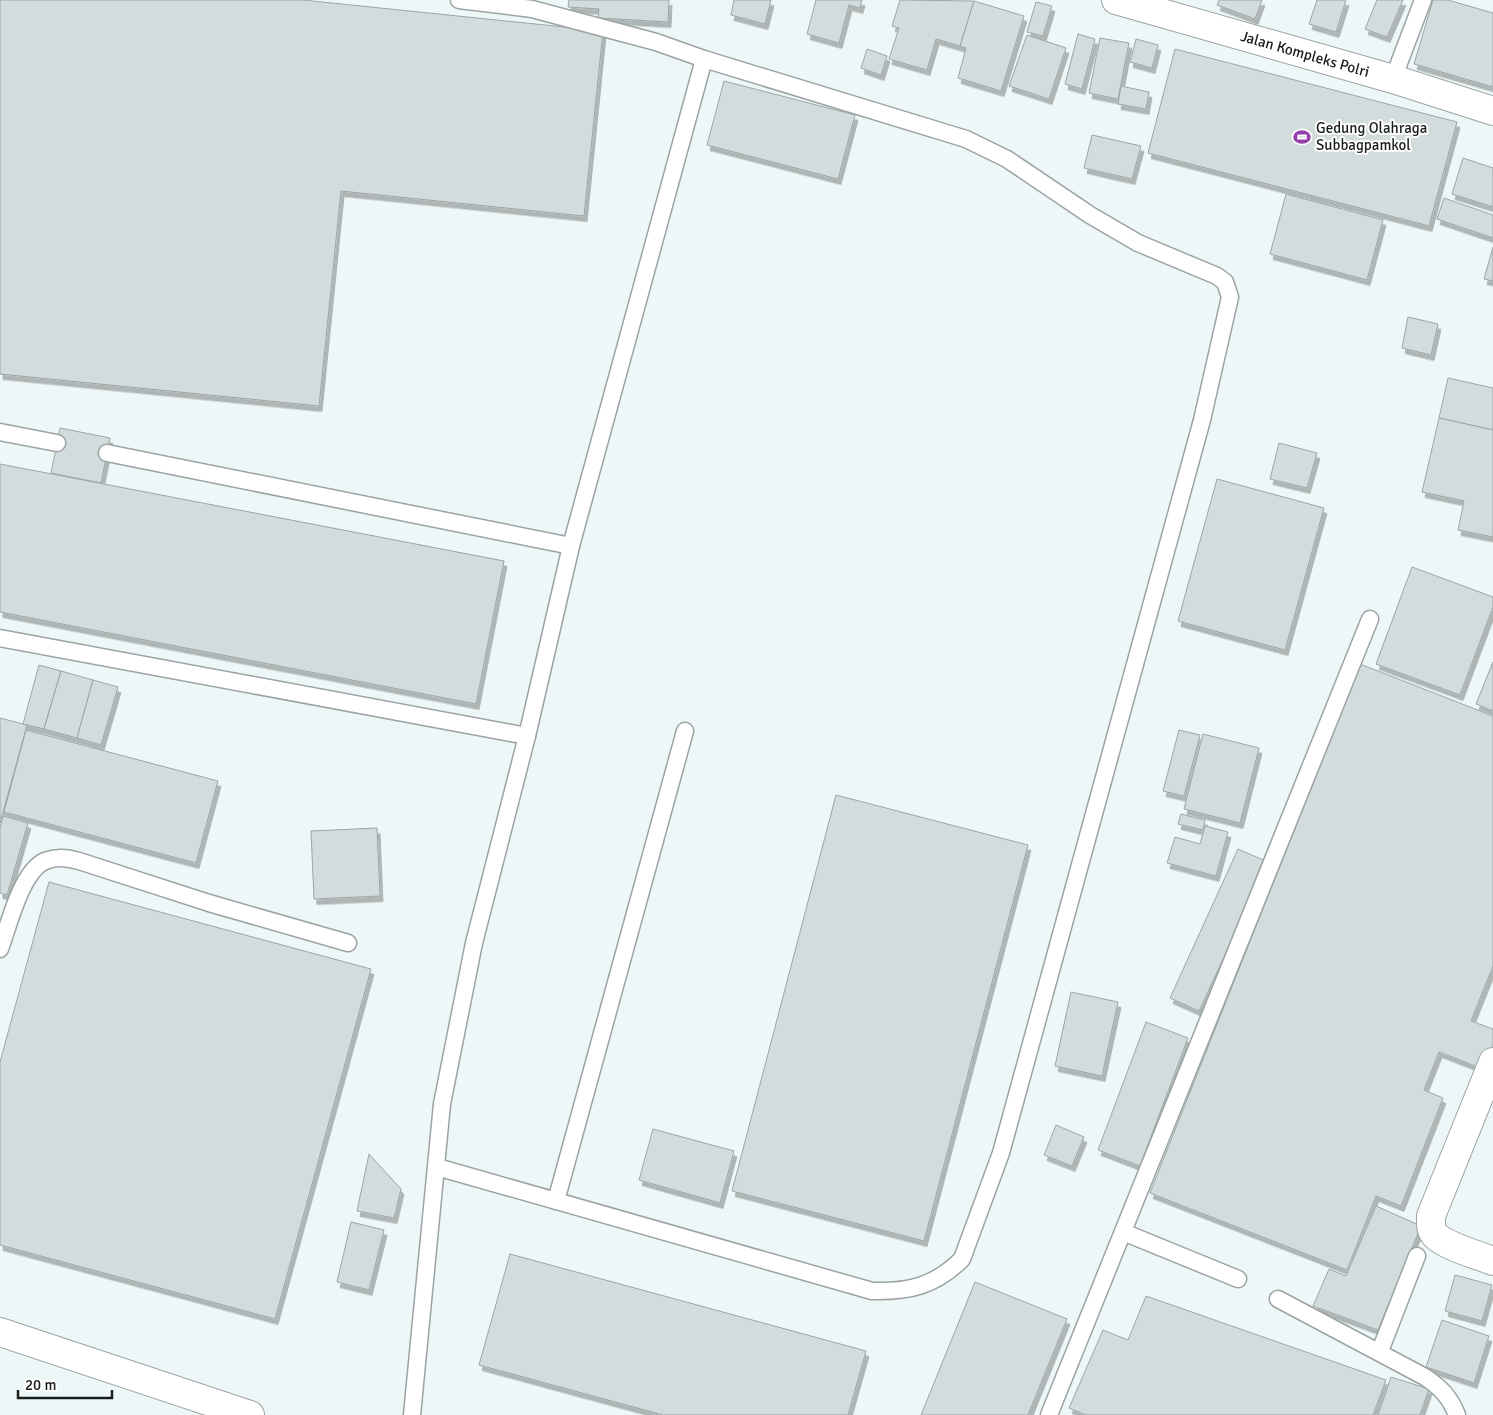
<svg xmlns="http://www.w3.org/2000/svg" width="1493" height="1415" font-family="Signika,sans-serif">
<defs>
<filter id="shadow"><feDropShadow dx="3" dy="5.5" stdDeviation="0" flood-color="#0004"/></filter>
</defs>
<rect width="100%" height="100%" fill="#eef7f7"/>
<g fill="#d2dcdc" stroke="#9ca5a5" filter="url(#shadow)">
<polygon points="0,0 303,0 603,31 584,216 341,191 319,406 0,374"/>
<polygon points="569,0 669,0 668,22 598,18 599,9 568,7"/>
<polygon points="734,0 771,0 765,24 731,15"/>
<polygon points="816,0 862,0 860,8 849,5 839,43 807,34"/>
<polygon points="900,0 974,1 960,46 936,39 927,70 889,59 899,28 892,26"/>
<polygon points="1219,0 1262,0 1255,19 1217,5"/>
<polygon points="1317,0 1346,0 1336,32 1309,24"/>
<polygon points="1377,0 1403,0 1387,37 1365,29"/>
<polygon points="1433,0 1448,0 1493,13 1493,87 1414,64"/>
<polygon points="974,1 1024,16 1001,91 958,78 966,48 960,46"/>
<polygon points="1036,2 1052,6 1043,36 1027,32"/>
<polygon points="1078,34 1095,39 1082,89 1065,84"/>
<polygon points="1027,35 1066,48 1049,99 1009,86"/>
<polygon points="1100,38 1129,43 1118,99 1089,93"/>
<polygon points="1136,39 1158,45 1152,68 1130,62"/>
<polygon points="867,49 887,56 881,75 861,68"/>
<polygon points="1175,49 1457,122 1429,226 1148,153"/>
<polygon points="724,81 855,115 838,179 707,145"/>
<polygon points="1121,86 1149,92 1146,109 1118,104"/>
<polygon points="1092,135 1141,146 1132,179 1084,168"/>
<polygon points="1463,158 1493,168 1493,207 1452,194"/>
<polygon points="1286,194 1383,220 1367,280 1270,254"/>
<polygon points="1444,198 1493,215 1493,238 1437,219"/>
<polygon points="1493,247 1493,281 1484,279"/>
<polygon points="1408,317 1438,324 1431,355 1402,348"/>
<polygon points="1448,378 1493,388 1493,430 1439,418"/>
<polygon points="1439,418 1493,430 1493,537 1458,530 1464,501 1422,492"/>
<polygon points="60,428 110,438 101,483 51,473"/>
<polygon points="1279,443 1317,453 1307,488 1270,479"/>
<polygon points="0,464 504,561 476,704 0,612"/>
<polygon points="1217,479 1324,508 1285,650 1178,621"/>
<polygon points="1412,567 1493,597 1493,607 1460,695 1376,664"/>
<polygon points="1493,662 1493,711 1476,704"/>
<polygon points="1360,664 1493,716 1493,966 1471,1021 1493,1029 1493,1058 1488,1071 1439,1052 1424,1090 1443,1098 1401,1206 1376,1196 1347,1270 1150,1193"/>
<polygon points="39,665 61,671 44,729 23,724"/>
<polygon points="61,671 93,680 77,738 44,729"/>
<polygon points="93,680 118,687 101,745 77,738"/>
<polygon points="0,718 27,725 0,823"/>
<polygon points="26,730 218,781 196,863 4,812"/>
<polygon points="1179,730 1200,735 1184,796 1163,791"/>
<polygon points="1203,734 1259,748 1240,823 1184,809"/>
<polygon points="836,795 1028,845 924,1241 732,1191"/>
<polygon points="1181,814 1205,820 1203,830 1178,824"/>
<polygon points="3,816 28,823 7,895 0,893 0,828"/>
<polygon points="1205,826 1228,832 1216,876 1167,863 1175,837 1200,844"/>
<polygon points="377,828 380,896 314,899 311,831"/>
<polygon points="1238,849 1268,862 1199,1011 1170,998"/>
<polygon points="49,882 371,969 275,1319 0,1245 0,1062"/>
<polygon points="1071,992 1118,1002 1102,1076 1055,1066"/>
<polygon points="1146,1022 1188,1038 1140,1166 1098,1150"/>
<polygon points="1056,1125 1084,1137 1072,1166 1044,1155"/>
<polygon points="653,1129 734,1151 720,1203 639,1180"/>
<polygon points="369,1154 401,1189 394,1218 357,1211"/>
<polygon points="1376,1206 1421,1226 1378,1330 1313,1306 1329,1269 1346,1276"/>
<polygon points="351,1222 384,1230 369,1290 337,1282"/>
<polygon points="510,1254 866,1351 848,1415 663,1415 479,1365"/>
<polygon points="1455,1275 1492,1285 1482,1321 1445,1311"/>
<polygon points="975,1282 1067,1319 1028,1415 921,1415"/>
<polygon points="1146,1296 1386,1380 1373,1415 1086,1415 1069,1408 1103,1330 1128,1340"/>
<polygon points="1442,1320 1489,1336 1474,1383 1426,1367"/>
<polygon points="1391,1377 1429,1389 1420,1415 1378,1415"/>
</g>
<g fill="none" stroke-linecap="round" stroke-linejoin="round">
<g stroke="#9ba3a3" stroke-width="19">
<g id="service">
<polyline points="459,0 532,9 656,42 704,59"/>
<polyline points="1393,79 1423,0"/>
<polyline points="0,432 57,443"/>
<polyline points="107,453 571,546"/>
<polyline points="0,638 527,736"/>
<path d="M 0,949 C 9,925 22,867 48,860 C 59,856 69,858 79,861 L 209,903 L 348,943"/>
<polyline points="556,1201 685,731"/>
<polyline points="1123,1232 1238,1279"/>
<path d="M 1278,1299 L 1425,1377 C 1441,1388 1450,1397 1457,1415"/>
<polyline points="1380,1351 1417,1256"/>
<path d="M 412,1415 L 442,1104 L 474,943 L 527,736 L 571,546 L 704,59 L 966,139 L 1007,159 L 1090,215 L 1138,243 L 1217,276 L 1225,282 L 1230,297 L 1202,420 L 1001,1153 L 962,1259 C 935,1286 909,1292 872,1291 L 437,1167"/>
<polyline points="1049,1415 1370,619"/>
</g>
</g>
<g stroke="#9ba3a3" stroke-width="30">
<g id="minor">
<polyline points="1116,0 1393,79 1493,111"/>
<path d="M 1493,1062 L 1431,1216 C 1431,1223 1430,1230 1435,1235 C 1445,1246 1478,1255 1493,1261"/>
</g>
</g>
<g stroke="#9ba3a3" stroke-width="30">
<polyline id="tertiary" points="0,1332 250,1415"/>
</g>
<use href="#service" stroke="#fff" stroke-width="16"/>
<use href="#minor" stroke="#fff" stroke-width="28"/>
<use href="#tertiary" stroke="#fff" stroke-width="28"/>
</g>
<defs>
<g id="stadium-bare" transform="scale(1.35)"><path d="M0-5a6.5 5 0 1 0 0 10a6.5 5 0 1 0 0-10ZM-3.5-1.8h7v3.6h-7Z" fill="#943fad" stroke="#fff" stroke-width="2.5" paint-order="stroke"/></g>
</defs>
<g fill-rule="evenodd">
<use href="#stadium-bare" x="1302" y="137"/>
</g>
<g text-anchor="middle" stroke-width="4" stroke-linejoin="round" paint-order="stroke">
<g font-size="15" fill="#1a1d1d" stroke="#fff">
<text transform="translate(1305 54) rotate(16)" y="5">Jalan Kompleks Polri</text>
</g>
<g font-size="15" fill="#1a1d1d" stroke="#fff" text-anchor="start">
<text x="1316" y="133">Gedung Olahraga<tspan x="1316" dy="17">Subbagpamkol</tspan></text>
</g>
</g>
<path d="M18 1390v8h94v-8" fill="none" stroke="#1a1d1d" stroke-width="2.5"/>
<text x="25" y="1390" font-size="15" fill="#1a1d1d" stroke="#ffffff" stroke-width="4" paint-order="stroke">20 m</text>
</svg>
